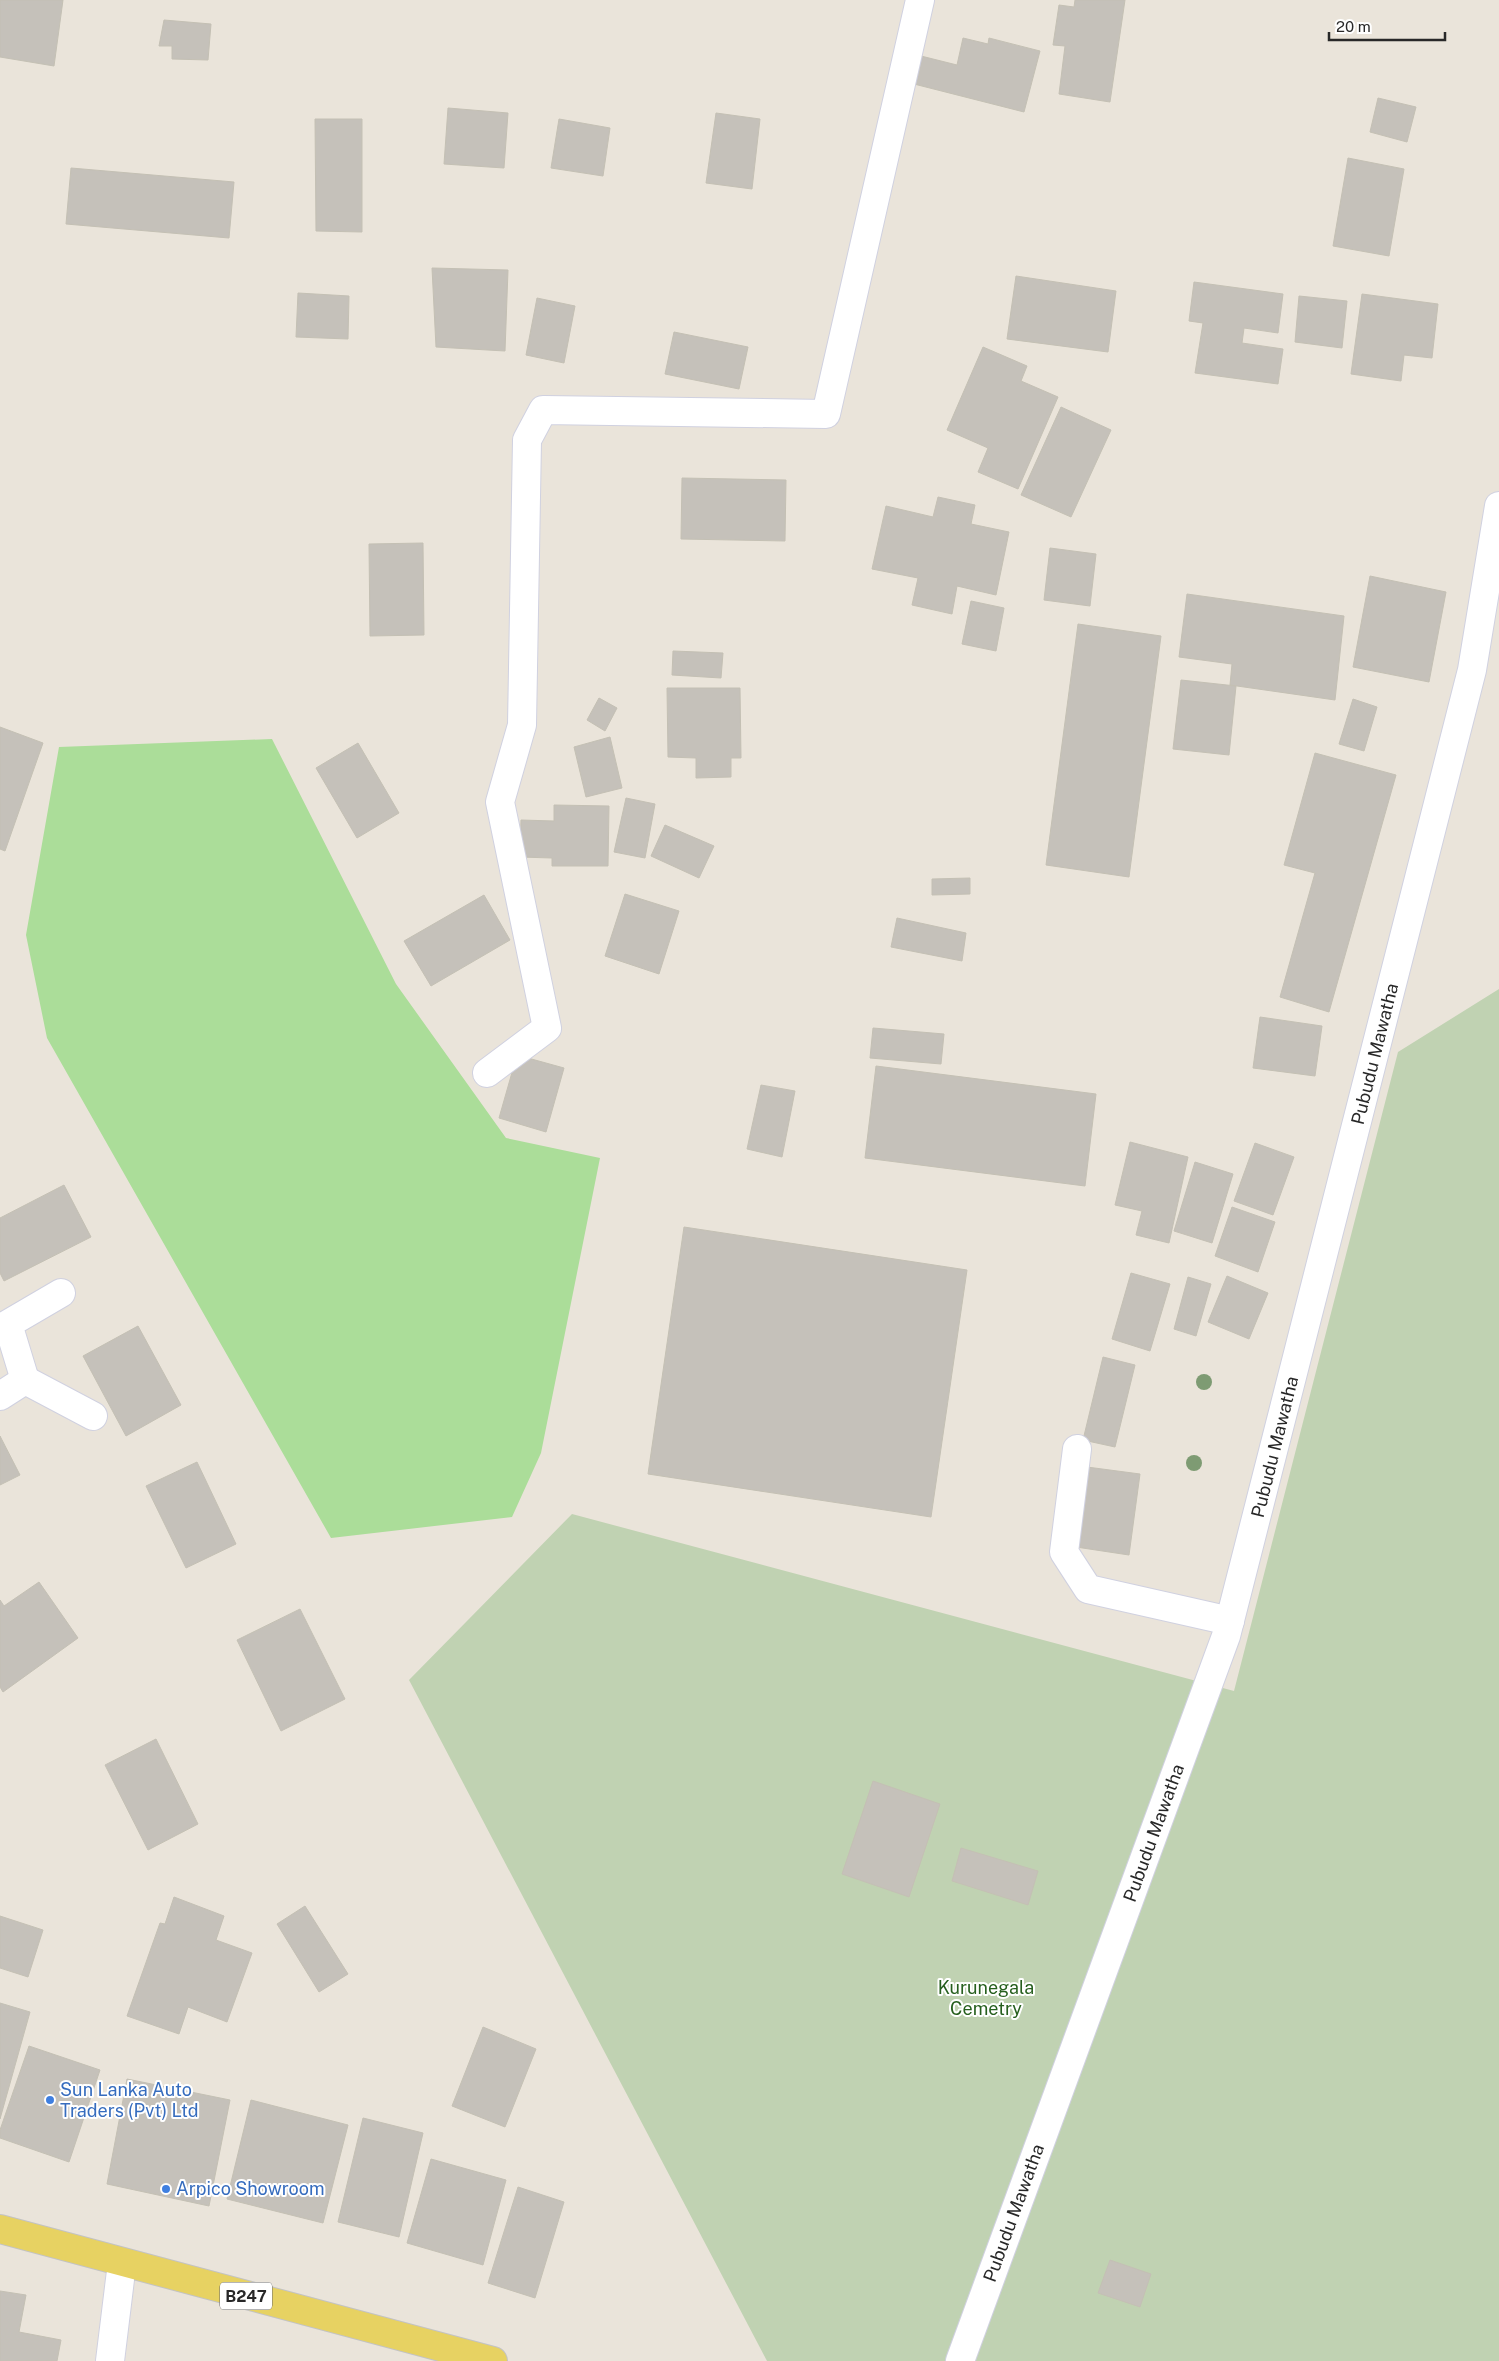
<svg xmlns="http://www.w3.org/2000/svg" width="1499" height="2361" font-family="'Public Sans',sans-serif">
<rect width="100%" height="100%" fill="#eae4da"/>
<polygon fill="#abdd99" points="272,739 396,984 506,1138 600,1158 541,1453 512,1517 331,1538 47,1038 26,935 59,747"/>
<polygon fill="#c0d2b2" points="1499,989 1499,2361 767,2361 409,1680 572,1514 1234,1691 1398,1052"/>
<g fill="#c5c1ba" stroke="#c4c0b4">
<polygon points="0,0 63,0 54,66 0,57"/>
<polygon points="1075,0 1125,0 1110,102 1059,94 1065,46 1053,45 1059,5 1074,7"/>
<polygon points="164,20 211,24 208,60 172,59 172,46 159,46"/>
<polygon points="963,38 988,44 989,38 1040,51 1024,112 914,84 921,56 957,65"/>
<polygon points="1378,98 1416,107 1407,142 1370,132"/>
<polygon points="448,108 508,113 504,168 444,164"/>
<polygon points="716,113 760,119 752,189 706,183"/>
<polygon points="315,119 362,119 362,232 316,231"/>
<polygon points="559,119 610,128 603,176 551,168"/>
<polygon points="1348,158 1404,169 1389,256 1333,246"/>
<polygon points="71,168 234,182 229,238 66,224"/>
<polygon points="432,268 508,270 505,351 436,347"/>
<polygon points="1016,276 1116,291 1108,352 1007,339"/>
<polygon points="1194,282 1283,294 1278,333 1244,328 1242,343 1283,349 1278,384 1195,373 1203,323 1189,321"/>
<polygon points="298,293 349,296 348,339 296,337"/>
<polygon points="1362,294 1438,304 1432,358 1404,355 1401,381 1351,374"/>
<polygon points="1299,296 1347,301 1342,348 1295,342"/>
<polygon points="537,298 575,306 564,363 526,355"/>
<polygon points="674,332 748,347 739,389 665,374"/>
<polygon points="983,347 1027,366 1021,381 1058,397 1018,489 978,472 988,448 947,430"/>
<polygon points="1061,407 1111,430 1071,517 1021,495"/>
<polygon points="682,478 786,480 785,541 681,539"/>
<polygon points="938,497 975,505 971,524 1009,532 996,595 957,586 952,614 912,605 918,578 872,569 886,506 933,517"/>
<polygon points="423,543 424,635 370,636 369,544"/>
<polygon points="1050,548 1096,554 1090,606 1044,600"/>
<polygon points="1370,576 1446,592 1429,682 1353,667"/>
<polygon points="1187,594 1344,616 1335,700 1230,685 1232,664 1179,657"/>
<polygon points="971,601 1004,608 996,651 962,644"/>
<polygon points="1078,624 1161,636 1129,877 1046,865"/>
<polygon points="673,651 723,653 721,678 672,675"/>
<polygon points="1181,680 1236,686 1229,755 1173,749"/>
<polygon points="667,688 740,688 741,758 731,758 731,777 696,778 696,758 668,757"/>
<polygon points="599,698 617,708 605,731 587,720"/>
<polygon points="1353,699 1377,707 1364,751 1339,744"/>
<polygon points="0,727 43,743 5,851 0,849"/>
<polygon points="610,737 622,788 586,797 574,747"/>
<polygon points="358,743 399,813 357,838 316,768"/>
<polygon points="1315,753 1396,775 1329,1012 1280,997 1315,873 1284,865"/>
<polygon points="626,798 655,804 645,858 614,852"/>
<polygon points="554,805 609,806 608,866 552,866 552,858 520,857 521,820 554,821"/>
<polygon points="665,825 714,846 699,878 651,856"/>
<polygon points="970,878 970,894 932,895 932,879"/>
<polygon points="625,894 679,911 659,974 605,956"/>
<polygon points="484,895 510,940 431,986 404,941"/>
<polygon points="897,918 966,933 962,961 891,947"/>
<polygon points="1260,1017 1322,1026 1315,1076 1253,1068"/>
<polygon points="873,1028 944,1034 941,1064 870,1058"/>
<polygon points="517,1055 564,1068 546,1132 499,1118"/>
<polygon points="876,1066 1096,1094 1085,1186 865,1158"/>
<polygon points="761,1085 795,1091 782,1157 747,1149"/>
<polygon points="1130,1142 1188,1157 1169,1243 1136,1235 1142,1211 1115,1205"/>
<polygon points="1255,1143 1294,1157 1273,1215 1234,1201"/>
<polygon points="1195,1162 1233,1174 1212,1243 1174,1231"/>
<polygon points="64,1185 91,1237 4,1281 0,1273 0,1218"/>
<polygon points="1232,1207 1275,1222 1258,1272 1215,1256"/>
<polygon points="684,1227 967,1270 931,1517 648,1474"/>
<polygon points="1131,1273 1170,1284 1150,1351 1112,1339"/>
<polygon points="1227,1276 1268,1293 1249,1339 1208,1322"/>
<polygon points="1188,1277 1211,1284 1196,1336 1174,1329"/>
<polygon points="138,1326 181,1405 126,1436 83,1356"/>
<polygon points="1103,1357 1135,1365 1115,1447 1083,1440"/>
<polygon points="0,1436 20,1475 0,1485"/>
<polygon points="197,1462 236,1544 186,1568 146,1486"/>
<polygon points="1087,1467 1140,1474 1129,1555 1076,1547"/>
<polygon points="39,1582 78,1638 3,1692 0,1687 0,1600 4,1606"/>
<polygon points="300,1609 345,1699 281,1731 237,1640"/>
<polygon points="156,1739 198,1824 148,1850 105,1765"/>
<polygon points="873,1781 940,1804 909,1897 842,1874"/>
<polygon points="961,1848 1038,1871 1028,1905 952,1881"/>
<polygon points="174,1897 224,1916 216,1940 252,1953 227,2022 188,2007 179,2034 127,2016 160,1923 165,1924"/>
<polygon points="305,1906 348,1974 319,1992 277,1924"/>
<polygon points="0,1916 43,1930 28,1977 0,1968"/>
<polygon points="0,2003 30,2012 0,2119"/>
<polygon points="483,2027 536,2049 505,2127 452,2106"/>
<polygon points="29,2046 100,2070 69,2162 0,2138 0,2130"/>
<polygon points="127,2079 230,2100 209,2206 107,2184"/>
<polygon points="251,2100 348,2125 323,2223 227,2199"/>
<polygon points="363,2118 423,2133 399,2237 338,2222"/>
<polygon points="431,2159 506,2180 483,2265 407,2243"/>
<polygon points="518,2187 564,2202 535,2298 488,2283"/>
<polygon points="1110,2260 1151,2274 1140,2307 1098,2293"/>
<polygon points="0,2291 26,2295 19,2332 61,2340 57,2361 0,2361"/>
</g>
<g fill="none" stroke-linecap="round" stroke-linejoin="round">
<g stroke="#d0d1e0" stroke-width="30">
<g id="minor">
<polyline points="487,1073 547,1028 500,802 522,725 527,440 543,410 826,414 920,0"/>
<polyline points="25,1380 8,1324 61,1293"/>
<polyline points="0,1396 25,1380 93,1416"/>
<polyline points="1077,1449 1064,1552 1088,1589 1230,1621"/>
<polyline points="110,2361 122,2263"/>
<polyline points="960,2361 1226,1636 1472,670 1499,506"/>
</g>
</g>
<g stroke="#c3c3c3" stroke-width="30">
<polyline id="major" points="0,2229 493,2361"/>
</g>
<use href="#minor" stroke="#fff" stroke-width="28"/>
<use href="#major" stroke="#e7d262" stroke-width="28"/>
</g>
<g fill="#7e9b73">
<circle cx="1204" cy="1382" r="8"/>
<circle cx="1194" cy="1463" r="8"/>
</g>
<g fill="#3f7fe0" stroke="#fff" stroke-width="2">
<circle cx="50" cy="2100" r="5"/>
<circle cx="166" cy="2189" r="5"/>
</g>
<g text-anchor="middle" stroke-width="4" stroke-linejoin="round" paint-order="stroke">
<rect fill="#fff" stroke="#686868" stroke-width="1" x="220" y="2282.5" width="52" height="27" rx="4"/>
<g font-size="16" font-weight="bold" fill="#282828">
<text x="246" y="2302">B247</text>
</g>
<g font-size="18" fill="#282828" stroke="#fff">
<text transform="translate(1375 1054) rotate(-76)" y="6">Pubudu Mawatha</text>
<text transform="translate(1275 1447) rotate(-76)" y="6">Pubudu Mawatha</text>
<text transform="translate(1154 1833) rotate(-70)" y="6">Pubudu Mawatha</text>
<text transform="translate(1014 2213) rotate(-70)" y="6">Pubudu Mawatha</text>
</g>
<g font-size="18" fill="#265f1e" stroke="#fff">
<text x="986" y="1994">Kurunegala<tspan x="986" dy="21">Cemetry</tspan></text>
</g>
<g font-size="18" fill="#366cbe" stroke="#fff" text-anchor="start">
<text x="60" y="2096">Sun Lanka Auto<tspan x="60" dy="21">Traders (Pvt) Ltd</tspan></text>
<text x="176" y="2195">Arpico Showroom</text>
</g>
</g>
<path d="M1329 32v8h116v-8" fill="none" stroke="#282828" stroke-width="2.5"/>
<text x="1336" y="32" font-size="15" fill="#282828" stroke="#ffffff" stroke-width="4" paint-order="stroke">20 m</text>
</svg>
